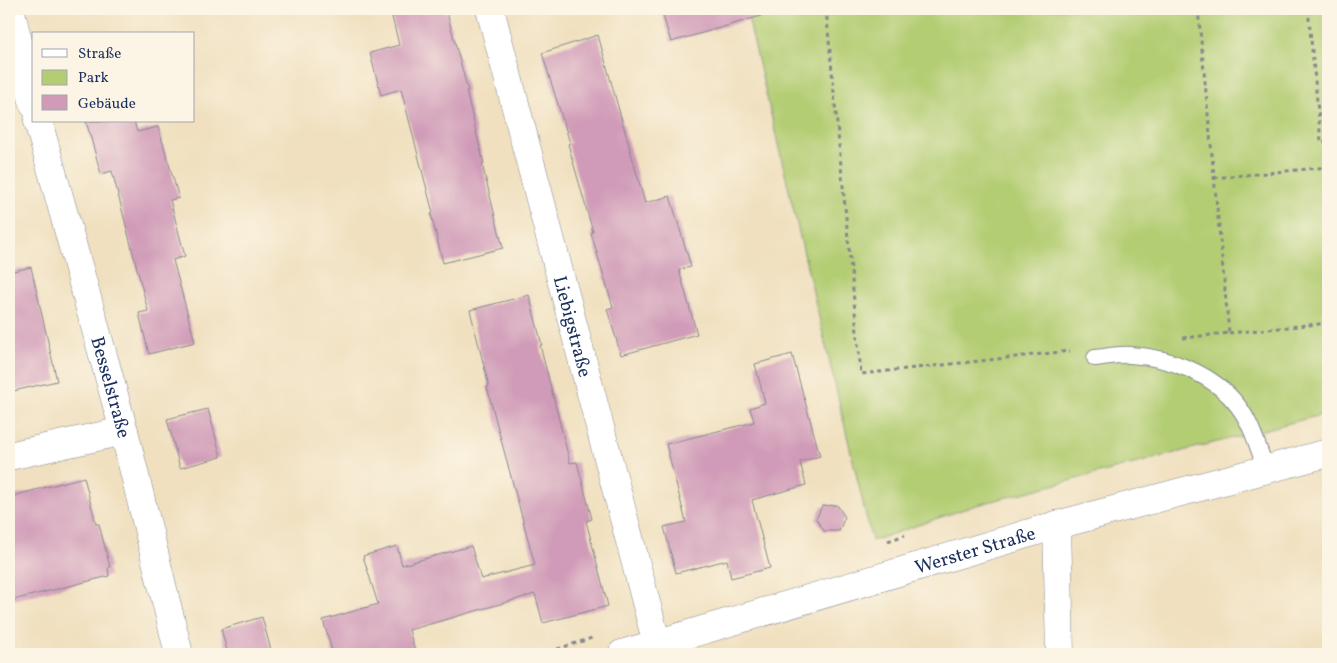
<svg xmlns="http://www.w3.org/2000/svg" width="1337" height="663" font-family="Vollkorn,serif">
<rect width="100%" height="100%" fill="#fcf5e5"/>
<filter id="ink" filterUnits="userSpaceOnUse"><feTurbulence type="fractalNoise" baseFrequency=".02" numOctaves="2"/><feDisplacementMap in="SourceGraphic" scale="10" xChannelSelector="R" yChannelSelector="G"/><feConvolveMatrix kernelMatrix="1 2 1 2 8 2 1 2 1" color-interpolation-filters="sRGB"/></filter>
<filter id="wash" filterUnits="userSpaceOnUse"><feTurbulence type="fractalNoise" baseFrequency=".0096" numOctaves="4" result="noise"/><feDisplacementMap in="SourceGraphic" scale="20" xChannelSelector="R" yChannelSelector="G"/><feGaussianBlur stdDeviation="1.12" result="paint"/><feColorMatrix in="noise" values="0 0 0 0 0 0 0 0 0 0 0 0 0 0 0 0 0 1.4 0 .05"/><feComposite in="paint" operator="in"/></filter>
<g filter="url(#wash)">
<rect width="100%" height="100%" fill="#f0e0bf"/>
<polygon fill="#b3cd73" stroke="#677e68" points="746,9 1328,9 1328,413 973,506 872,541"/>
<g id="blocks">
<g fill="#d09bb8">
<polygon points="390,9 446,9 468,91 466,91 484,164 482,164 503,248 443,263 431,214 433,213 401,89 381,95 370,53 399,45"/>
<polygon points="661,9 760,9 761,16 671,42"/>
<polygon points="598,35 645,203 670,196 691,267 679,270 697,334 621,355 607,309 613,307 591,233 593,232 568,144 570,143 542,53"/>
<polygon points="86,121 134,121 137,132 158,127 179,198 170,200 185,256 173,260 195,342 149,354 139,313 148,311 112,171 101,174"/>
<polygon points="31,267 57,381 9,392 9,272"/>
<polygon points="529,295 542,345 540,345 570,463 577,462 592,519 586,521 608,606 543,623 535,594 409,630 416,654 333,654 323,620 378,604 363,556 397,546 402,565 471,546 481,579 535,565 500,436 487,387 489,386 470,310"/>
<polygon points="792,354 820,456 800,462 806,485 752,500 770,568 731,578 727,560 676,573 664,527 686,522 666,444 754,422 750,408 765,403 755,364"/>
<polygon points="208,409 221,457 180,468 167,419"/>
<polygon points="84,477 96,524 99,524 110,567 108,569 109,576 9,601 9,497"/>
<polygon points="837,505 845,517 839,531 824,531 816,519 822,506"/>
<polygon points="262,617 272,654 228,654 221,629"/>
</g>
</g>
</g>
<g filter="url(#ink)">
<use href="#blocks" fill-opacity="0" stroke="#86888e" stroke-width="1"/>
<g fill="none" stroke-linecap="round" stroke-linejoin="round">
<g stroke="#86888e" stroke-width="18">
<path id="lane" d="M 1095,358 C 1106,357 1118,354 1130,355 C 1169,357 1214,374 1238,406 C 1252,424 1258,448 1266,469"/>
</g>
<g stroke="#86888e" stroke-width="29">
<g id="street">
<polyline points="10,9 34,105"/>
<path id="s1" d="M 490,9 L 657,644"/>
<path id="s2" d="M 38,121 L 124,431 L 179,654"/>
<polyline points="9,456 124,431"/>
<polyline points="1057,525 1060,654"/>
</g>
</g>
<g stroke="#86888e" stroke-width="29">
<g id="secondary">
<path id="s3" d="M 622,654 L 1057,525 L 1328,453"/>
</g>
</g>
<g stroke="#86888e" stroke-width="3" stroke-dasharray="4 4" stroke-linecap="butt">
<polyline points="826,9 861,374 1070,351"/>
<polyline points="1308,9 1321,142 1328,141"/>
<polyline points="1214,178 1328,167"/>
<polyline points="1229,333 1328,323"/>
<polyline points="1183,338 1229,333 1198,9"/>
<polyline points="888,541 905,535"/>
<polyline points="542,654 595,637"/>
</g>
<use href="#lane" stroke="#fff" stroke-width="16"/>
<use href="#street" stroke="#fff" stroke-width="28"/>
<use href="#secondary" stroke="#fff" stroke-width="28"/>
</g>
</g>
<g text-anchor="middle" stroke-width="4" stroke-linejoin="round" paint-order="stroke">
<g font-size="19" fill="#1b2f5e" stroke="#fcf5e5">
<text dy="7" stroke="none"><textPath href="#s1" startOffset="328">Liebigstraße</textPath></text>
<text dy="7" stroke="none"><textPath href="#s2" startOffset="276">Besselstraße</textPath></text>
<text dy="7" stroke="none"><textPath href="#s3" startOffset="368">Werster Straße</textPath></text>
</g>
</g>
<rect width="1337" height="663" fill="none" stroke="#fcf5e5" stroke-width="30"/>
<rect x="32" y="32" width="162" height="90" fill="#fcf5e5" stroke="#a2a6af"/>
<rect x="42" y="49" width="25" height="8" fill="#ffffff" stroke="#a2a6af"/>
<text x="78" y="58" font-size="15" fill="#1b2f5e">Straße</text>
<rect x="42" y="70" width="25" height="15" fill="#b3cd73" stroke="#a2a6af"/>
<text x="78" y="82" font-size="15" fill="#1b2f5e">Park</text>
<rect x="42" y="95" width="25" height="15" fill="#d09bb8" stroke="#a2a6af"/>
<text x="78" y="108" font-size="15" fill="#1b2f5e">Gebäude</text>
</svg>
